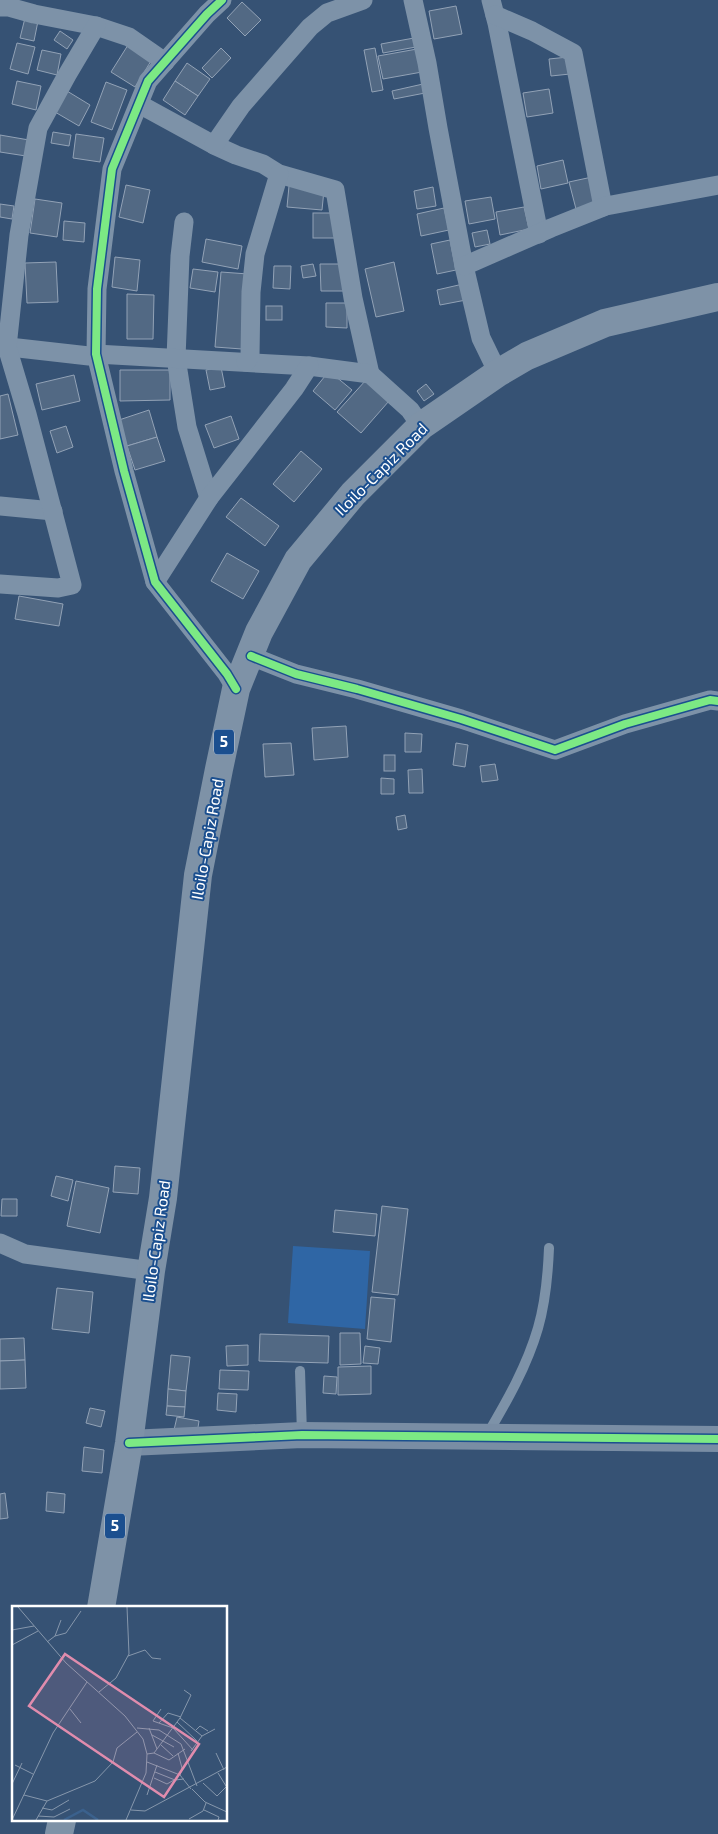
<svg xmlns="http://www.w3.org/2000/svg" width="718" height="1834" font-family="'Exo 2',sans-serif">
<rect width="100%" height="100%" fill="#365274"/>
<polygon fill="#2f66a5" points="293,1246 370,1251 365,1329 288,1323"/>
<g fill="#526984" stroke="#92a2b6">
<polygon points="242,2 261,20 245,36 227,18"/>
<polygon points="456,6 462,34 434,39 429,11"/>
<polygon points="25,18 38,21 34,41 20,38"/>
<polygon points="60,31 73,40 67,49 54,40"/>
<polygon points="414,38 416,47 383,53 381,44"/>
<polygon points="17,43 35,47 28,74 10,69"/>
<polygon points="128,45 151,61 135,87 111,72"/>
<polygon points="221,48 231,58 212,78 202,68"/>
<polygon points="375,48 383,90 372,92 364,50"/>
<polygon points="417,49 422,72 383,79 378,56"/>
<polygon points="42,50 61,54 57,75 37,70"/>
<polygon points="568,57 570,74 551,76 549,59"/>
<polygon points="187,63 210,79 198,96 175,81"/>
<polygon points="17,81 41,86 36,110 12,104"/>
<polygon points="175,81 198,96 185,115 163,100"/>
<polygon points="106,82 127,90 112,130 91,122"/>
<polygon points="423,84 425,93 394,99 392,91"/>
<polygon points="549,89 553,113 527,117 523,93"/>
<polygon points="67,91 90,105 79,126 55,112"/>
<polygon points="53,132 71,135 69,146 51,143"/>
<polygon points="76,134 104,138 100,162 73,158"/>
<polygon points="0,135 29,140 26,156 0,152"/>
<polygon points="563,160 568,183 541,189 537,166"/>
<polygon points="592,177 599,203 576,209 569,182"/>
<polygon points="126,185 150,190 143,223 119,217"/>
<polygon points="289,186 324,190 322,210 287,207"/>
<polygon points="433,187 436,206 417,209 414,191"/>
<polygon points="491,197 495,219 469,224 465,201"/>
<polygon points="35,199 62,203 57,237 30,233"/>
<polygon points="0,204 14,206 12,219 0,217"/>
<polygon points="524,207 529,229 500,235 496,212"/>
<polygon points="444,208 449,230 421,236 417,214"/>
<rect x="313" y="213" width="22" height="25"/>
<polygon points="64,221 85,223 84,242 63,240"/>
<polygon points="487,230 490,244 475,247 472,233"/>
<polygon points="206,239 242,246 238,269 202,262"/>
<polygon points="450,240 456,270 437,274 431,244"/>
<polygon points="115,257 140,260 137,291 112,287"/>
<polygon points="56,262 58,302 27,303 25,263"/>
<polygon points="394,262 404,311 376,317 365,269"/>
<polygon points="313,264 316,276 303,278 301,266"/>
<polygon points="320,264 344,264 344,291 321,291"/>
<polygon points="274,266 291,266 290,289 273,288"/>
<polygon points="193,269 218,272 215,292 190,288"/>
<polygon points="221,272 248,274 242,349 215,347"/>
<polygon points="463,284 466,300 440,305 437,290"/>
<polygon points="127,294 154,295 153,339 127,339"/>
<polygon points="326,303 347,303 347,328 326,327"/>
<rect x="266" y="306" width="16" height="14"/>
<polygon points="221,367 225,387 210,390 206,370"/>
<polygon points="120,370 170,370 170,400 120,401"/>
<polygon points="329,371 352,390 335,410 313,391"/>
<polygon points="74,375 80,401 42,410 36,384"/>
<polygon points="366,380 389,401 361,433 337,412"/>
<polygon points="426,384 434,394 424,401 417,391"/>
<polygon points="8,394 18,435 0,439 0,396"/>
<polygon points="149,410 157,437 127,446 119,420"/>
<polygon points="231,416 239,439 214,448 205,425"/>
<polygon points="66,426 73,447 57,453 50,431"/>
<polygon points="157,437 165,461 135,470 127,446"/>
<polygon points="301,451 322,469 294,502 273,484"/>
<polygon points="241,498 279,526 265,546 226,517"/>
<polygon points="227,553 259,571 243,599 211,581"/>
<polygon points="19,596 63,604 59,626 15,619"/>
<polygon points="346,726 348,757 314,760 312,728"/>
<polygon points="405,733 422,734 421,752 405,752"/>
<polygon points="291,743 294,775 265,777 263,744"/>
<polygon points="456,743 468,745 465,767 453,765"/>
<rect x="384" y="755" width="11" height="16"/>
<polygon points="495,764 498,780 482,782 480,766"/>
<polygon points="422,769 423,793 409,793 408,770"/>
<polygon points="381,778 394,779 394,794 381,794"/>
<polygon points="405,815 407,828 398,830 396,817"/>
<polygon points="115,1166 140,1168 138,1194 113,1192"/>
<polygon points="56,1176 73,1180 68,1201 51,1196"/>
<polygon points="76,1181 109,1188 100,1233 67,1226"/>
<polygon points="2,1199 17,1199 17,1216 1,1216"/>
<polygon points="382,1206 408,1209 398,1295 372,1292"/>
<polygon points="335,1210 377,1214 375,1236 333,1232"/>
<polygon points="57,1288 93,1292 89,1333 52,1329"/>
<polygon points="371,1297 395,1299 391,1342 367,1339"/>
<polygon points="340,1333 360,1333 361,1364 340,1365"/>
<polygon points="260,1334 329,1336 328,1363 259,1361"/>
<polygon points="24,1338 25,1360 0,1361 0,1339"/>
<polygon points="248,1345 248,1365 227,1366 226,1346"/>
<polygon points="365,1346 380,1348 378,1364 363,1363"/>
<polygon points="171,1355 190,1357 186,1391 168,1389"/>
<polygon points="25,1360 26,1388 0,1389 0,1361"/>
<polygon points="371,1366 371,1394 338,1395 338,1367"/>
<polygon points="220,1370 249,1371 248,1390 219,1389"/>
<polygon points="324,1376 337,1377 336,1394 323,1393"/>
<polygon points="168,1389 186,1391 185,1407 167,1406"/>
<polygon points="218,1393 237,1394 236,1412 217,1410"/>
<polygon points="167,1406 185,1407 184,1417 166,1415"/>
<polygon points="90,1408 105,1411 101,1427 86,1423"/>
<polygon points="177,1417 199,1421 197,1434 174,1430"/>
<polygon points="84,1447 104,1450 102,1473 82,1471"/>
<polygon points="47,1492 65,1494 64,1513 46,1511"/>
<polygon points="5,1493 8,1518 0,1519 0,1494"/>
</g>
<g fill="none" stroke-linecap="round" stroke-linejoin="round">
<g stroke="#7d92a8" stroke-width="10">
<polyline points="300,1371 302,1434"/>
<path d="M 487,1435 C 507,1401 527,1366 538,1328 C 545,1304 548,1273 549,1248"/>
</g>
<g stroke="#7d92a8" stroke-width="19">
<polyline points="222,0 207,14 148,81 112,169 97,289 96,354 124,471 155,582 227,674 236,689"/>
<polyline points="413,0 427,63 438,128 464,266 481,338 498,373"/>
<polyline points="491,0 497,23 539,234"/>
<polyline points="0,7 9,7 34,14 96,26 129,37 165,62"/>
<polyline points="495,15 532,31 573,53 603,207"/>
<polyline points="139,104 214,145 236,155 263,164 279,174 335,190 353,298 370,374"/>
<polyline points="214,145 241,106 310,27 327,13 363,0"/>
<polyline points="184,222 180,256 176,358 187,427 209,498"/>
<polyline points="464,266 551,228 606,206 718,185"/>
<polyline points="0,346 89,356 96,354 309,366 370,374 410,410 421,426"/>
<polyline points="246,362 250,356 251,292 255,254 279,174"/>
<polyline points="0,506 53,511"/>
<polyline points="155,582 209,498 294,389 309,366"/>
<polyline points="0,584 58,588 72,585 27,414 7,347 19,235 38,128 67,75 96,26"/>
<polyline points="251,656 296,674 357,689 461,719 555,750 625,724 710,700 718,701"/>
<polyline points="0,1243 25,1254 151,1271"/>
</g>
<polyline stroke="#798da4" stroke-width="26" points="129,1443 302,1435 718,1439"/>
<g stroke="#7e92a7" stroke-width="28">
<polyline points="101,1608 129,1443 151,1271 163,1198 198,875 219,769 236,689 259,632 298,560 353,494 421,426 498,373 527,356 605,323 718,297"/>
<polyline points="59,1834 62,1820"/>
</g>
<g stroke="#1b4f8f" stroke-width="11">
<g id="cycleway">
<polyline points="222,0 207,14 148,81 112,169 97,289 96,354 124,471 155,582 227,674 236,689"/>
<polyline points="251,656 296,674 357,689 461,719 555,750 625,724 710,700 718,701"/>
<polyline points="129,1443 302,1435 718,1439"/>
</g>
</g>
<use href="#cycleway" stroke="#7ce984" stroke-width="8"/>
</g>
<g text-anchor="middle" stroke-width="4" stroke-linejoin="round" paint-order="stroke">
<g fill="#1b4f8f" stroke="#bbcadd" stroke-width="1">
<rect x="214" y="729.5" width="20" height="25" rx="4"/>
<rect x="105" y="1513.5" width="20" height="25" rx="4"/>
</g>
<g font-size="15" font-weight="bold" fill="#fff">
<text x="224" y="747">5</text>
<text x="115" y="1531">5</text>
</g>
<g font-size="16" fill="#fff" stroke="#1b4f8f">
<text transform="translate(381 469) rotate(-45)" y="6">Iloilo-Capiz Road</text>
<text transform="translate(207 839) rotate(-80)" y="6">Iloilo-Capiz Road</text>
<text transform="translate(156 1241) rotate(-82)" y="6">Iloilo-Capiz Road</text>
</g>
</g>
<g transform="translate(12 1606)">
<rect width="215" height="215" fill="#365274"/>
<path fill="none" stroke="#3b618d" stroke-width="2.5" d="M 52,214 L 71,204 L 86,214"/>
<path fill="none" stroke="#8697ac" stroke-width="1" d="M 6,1 L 54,57 L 113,110 L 131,133 L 135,148 L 134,167 L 114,214M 0,24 L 22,20M 43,30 L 54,27 L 69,5M 35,36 L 43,30 L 49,14M 0,39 L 26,25M 116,50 L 133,44 L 140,52 L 149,53M 87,86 L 104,72 L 117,48 L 115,1M 58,103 L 69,117M 149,103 L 141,115 L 161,122 L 181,144M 168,112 L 190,130M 165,116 L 185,135M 147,117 L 156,107 L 169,111M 125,122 L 147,124 L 169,138 L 185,180M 137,122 L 145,143M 184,124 L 188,120 L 196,125M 140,129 L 162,141M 149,139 L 161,150M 179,145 L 190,130 L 203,123M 142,147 L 157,154 L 173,143M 166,147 L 170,162 L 168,169M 204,147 L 212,164M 135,148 L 142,147 L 168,112 L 179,89 L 172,84M 135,156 L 168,169 L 179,183M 3,159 L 21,168M 143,166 L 163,174 L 172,173M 206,167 L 214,180M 142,172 L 155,178 L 162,174M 191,177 L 205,190 L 215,180M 0,178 L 10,157M 180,183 L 193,196 L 215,206M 12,189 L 35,195 L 83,175 L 101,156 L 105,142 L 125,126M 135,189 L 145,159M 30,202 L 40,204 L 57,194M 119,204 L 133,205 L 215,161M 192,204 L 207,211 L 206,214M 26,210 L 42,211 L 58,203M 177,213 L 191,205 L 194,197M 0,214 L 41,127 L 75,76M 24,214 L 35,195"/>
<path fill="#e08cad" fill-opacity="0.15" stroke="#e08cad" stroke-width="2.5" d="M 53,48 L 187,138 L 152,191 L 17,100 Z"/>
<rect width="215" height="215" fill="none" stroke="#fff" stroke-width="2.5"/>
</g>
</svg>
